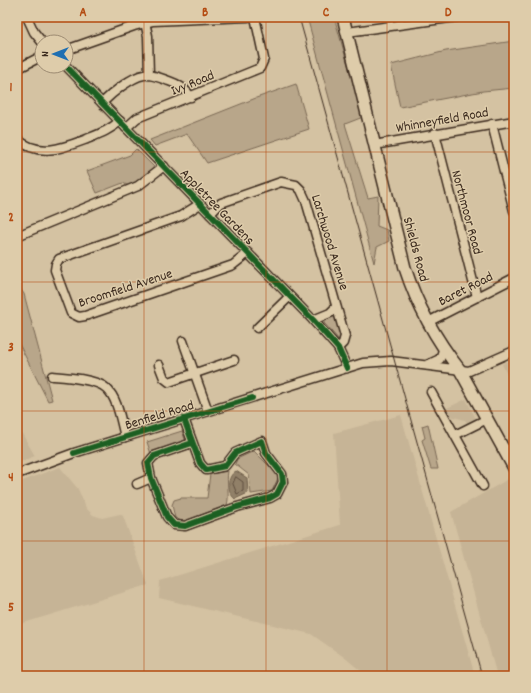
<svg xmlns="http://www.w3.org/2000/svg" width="531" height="693" font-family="Dekko,sans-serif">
<rect width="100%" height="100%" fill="#d4c2a2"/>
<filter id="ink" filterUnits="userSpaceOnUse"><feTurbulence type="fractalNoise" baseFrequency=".025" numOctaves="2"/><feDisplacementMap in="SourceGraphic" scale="8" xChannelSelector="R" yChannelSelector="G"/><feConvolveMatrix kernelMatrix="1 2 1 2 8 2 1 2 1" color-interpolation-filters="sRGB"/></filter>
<g filter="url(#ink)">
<g fill="#c6b496">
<polygon points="514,358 514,389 502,364"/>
<polygon points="466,399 477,421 467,423 465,420 450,416 445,409"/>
<polygon points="401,415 475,676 367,676 344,657 311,634 159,598 160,581 340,525 334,433"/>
<polygon points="17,425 35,456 17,463"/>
<polygon points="60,467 78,489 86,508 93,515 102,518 120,514 123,516 148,585 17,625 17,483"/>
<polygon points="510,478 514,485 514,676 497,676 451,512"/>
</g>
<g fill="#b8a68a" stroke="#7a6854">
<polygon points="307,17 334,17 363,117 345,124 368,198 378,196 377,226 387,230 389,241 377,247 374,263"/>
<polygon points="514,41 514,88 483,91 400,107 391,65 446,51"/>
<polygon points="296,84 309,129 207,163 187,134 155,146 150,140 256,98"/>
<polygon points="136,149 155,168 146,177 129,186 123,183 97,193 87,171 130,155"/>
<polygon points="17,284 24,294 52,400 48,401 17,340"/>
<polygon points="334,316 336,316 343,337 341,340 339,340 324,323 324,321"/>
<polygon points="428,424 438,469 431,469 422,440 425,438 422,426"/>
<polygon points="182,431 186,442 151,454 147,442"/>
<polygon points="254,451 279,476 272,491 251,494 249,475 235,464 237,459"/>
<path d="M 228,471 C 226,482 230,495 227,505 L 188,520 L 182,521 L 175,518 L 172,505 L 174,500 L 181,498 L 207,498 L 210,474 Z"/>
</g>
<path fill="#918068" stroke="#6f5e4a" d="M 236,471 L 247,478 L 248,493 L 235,499 C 227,492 226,477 236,471 Z"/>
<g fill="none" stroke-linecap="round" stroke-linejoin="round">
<polygon stroke="#5d4c3c" stroke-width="1" points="236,477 243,482 243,491 237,494 233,484"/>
<g stroke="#3b2a1e" stroke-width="11">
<g id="minor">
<polyline points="27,17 34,32 42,42"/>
<polyline points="144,17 148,36 149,75"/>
<polyline points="347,32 457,17"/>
<polyline points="66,50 134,26 153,21 248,17"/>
<polyline points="66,66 313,320 338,348 347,368"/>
<polyline points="17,69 42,56"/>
<path d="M 102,103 C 111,94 131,77 144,75 C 152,74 161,78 169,81 C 178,84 185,88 191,97"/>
<polyline points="492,124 514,211"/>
<polyline points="126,128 137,118 260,68 264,59 255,17"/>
<polyline points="435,133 477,297"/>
<path d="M 17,139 C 39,158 63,148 87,139 C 99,134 110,130 120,121"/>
<polyline points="374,145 514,121"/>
<polyline points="200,204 181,216 59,259 56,264 55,270 71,313 79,317 85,316 233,265 248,253"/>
<polyline points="210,214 221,203 281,182 296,185 301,190 306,201 345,336 343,343 338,348"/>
<polyline points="17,236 138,186 164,166"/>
<polyline points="313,320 330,313 336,307"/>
<polyline points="428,322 514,278"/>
<polyline points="257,328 289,297"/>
<polyline points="183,341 208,411"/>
<polyline points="159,365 164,378 169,382 234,360"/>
<polyline points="427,365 440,359 444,347"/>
<path d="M 52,376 C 65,377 96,379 106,388 C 118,398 121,422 125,437"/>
<polyline points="431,392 483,486"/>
<polyline points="184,419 200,463 206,470 225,466 235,453 262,441 266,453 282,474 283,482 277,494 270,498 237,507 185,526 174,525 167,517 151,478 148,463 154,456 192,443"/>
<polyline points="455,435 487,419"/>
<polyline points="505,451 514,446"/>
<polyline points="17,474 74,453 363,363 391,361 469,371 514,351"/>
<polyline points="137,484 151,478"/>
</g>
</g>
<g stroke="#3b2a1e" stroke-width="14">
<path id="major" d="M 343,17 L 405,268 C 417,305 436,340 460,370 L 514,468"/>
</g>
<use href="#minor" stroke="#deccaa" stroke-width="8"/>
<use href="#major" stroke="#deccaa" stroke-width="11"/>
<polyline stroke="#3b2a1e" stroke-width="1" points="299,17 482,676"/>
<g stroke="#deccaa" stroke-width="8">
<g id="cycleway">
<polyline points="66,66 313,320 338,348 347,368"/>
<polyline points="184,419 200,463 206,470 225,466 235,453 262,441 266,453 282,474 283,482 277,494 270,498 237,507 185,526 174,525 167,517 151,478 148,463 154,456 192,443"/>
<polyline points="74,453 252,398"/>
</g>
</g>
<use href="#cycleway" stroke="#1b5e20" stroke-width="6"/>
</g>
</g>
<path fill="none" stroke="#b44b11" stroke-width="1" stroke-opacity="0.55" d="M 144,17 L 144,676M 266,17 L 266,676M 387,17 L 387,676M 17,152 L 514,152M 17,282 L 514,282M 17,411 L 514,411M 17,541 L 514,541"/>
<g text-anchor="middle" stroke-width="3" stroke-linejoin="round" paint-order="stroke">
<g font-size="14" fill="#3b2a1e" stroke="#deccaa">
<text transform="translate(192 82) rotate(-22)" y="5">Ivy Road</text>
<text transform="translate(442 119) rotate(-10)" y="5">Whinneyfield Road</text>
<text transform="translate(218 206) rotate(46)" y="5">Appletree Gardens</text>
<text transform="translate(468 212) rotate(75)" y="5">Northmoor Road</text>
<text transform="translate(331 242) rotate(73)" y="5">Larchwood Avenue</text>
<text transform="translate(417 249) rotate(75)" y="5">Shields Road</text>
<text transform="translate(125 287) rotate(-18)" y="5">Broomfield Avenue</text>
<text transform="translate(465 288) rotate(-27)" y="5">Baret Road</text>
<text transform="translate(159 414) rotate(-17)" y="5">Benfield Road</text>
</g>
</g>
<rect width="531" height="693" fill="none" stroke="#deccaa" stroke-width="44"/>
<g transform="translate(54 54) rotate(270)"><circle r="19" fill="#deccaa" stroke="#9d8b72"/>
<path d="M0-3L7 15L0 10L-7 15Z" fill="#1f6fb2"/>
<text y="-6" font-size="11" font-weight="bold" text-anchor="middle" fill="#3b2a1e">N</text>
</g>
<rect x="22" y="22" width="487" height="649" fill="none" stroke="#b44b11" stroke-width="1.5"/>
<g font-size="13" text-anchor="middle" font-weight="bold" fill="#b44b11">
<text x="83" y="16">A</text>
<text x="205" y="16">B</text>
<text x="326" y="16">C</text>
<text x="448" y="16">D</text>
<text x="11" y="91">1</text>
<text x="11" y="221">2</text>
<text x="11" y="351">3</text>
<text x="11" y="481">4</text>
<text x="11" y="611">5</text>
</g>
</svg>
